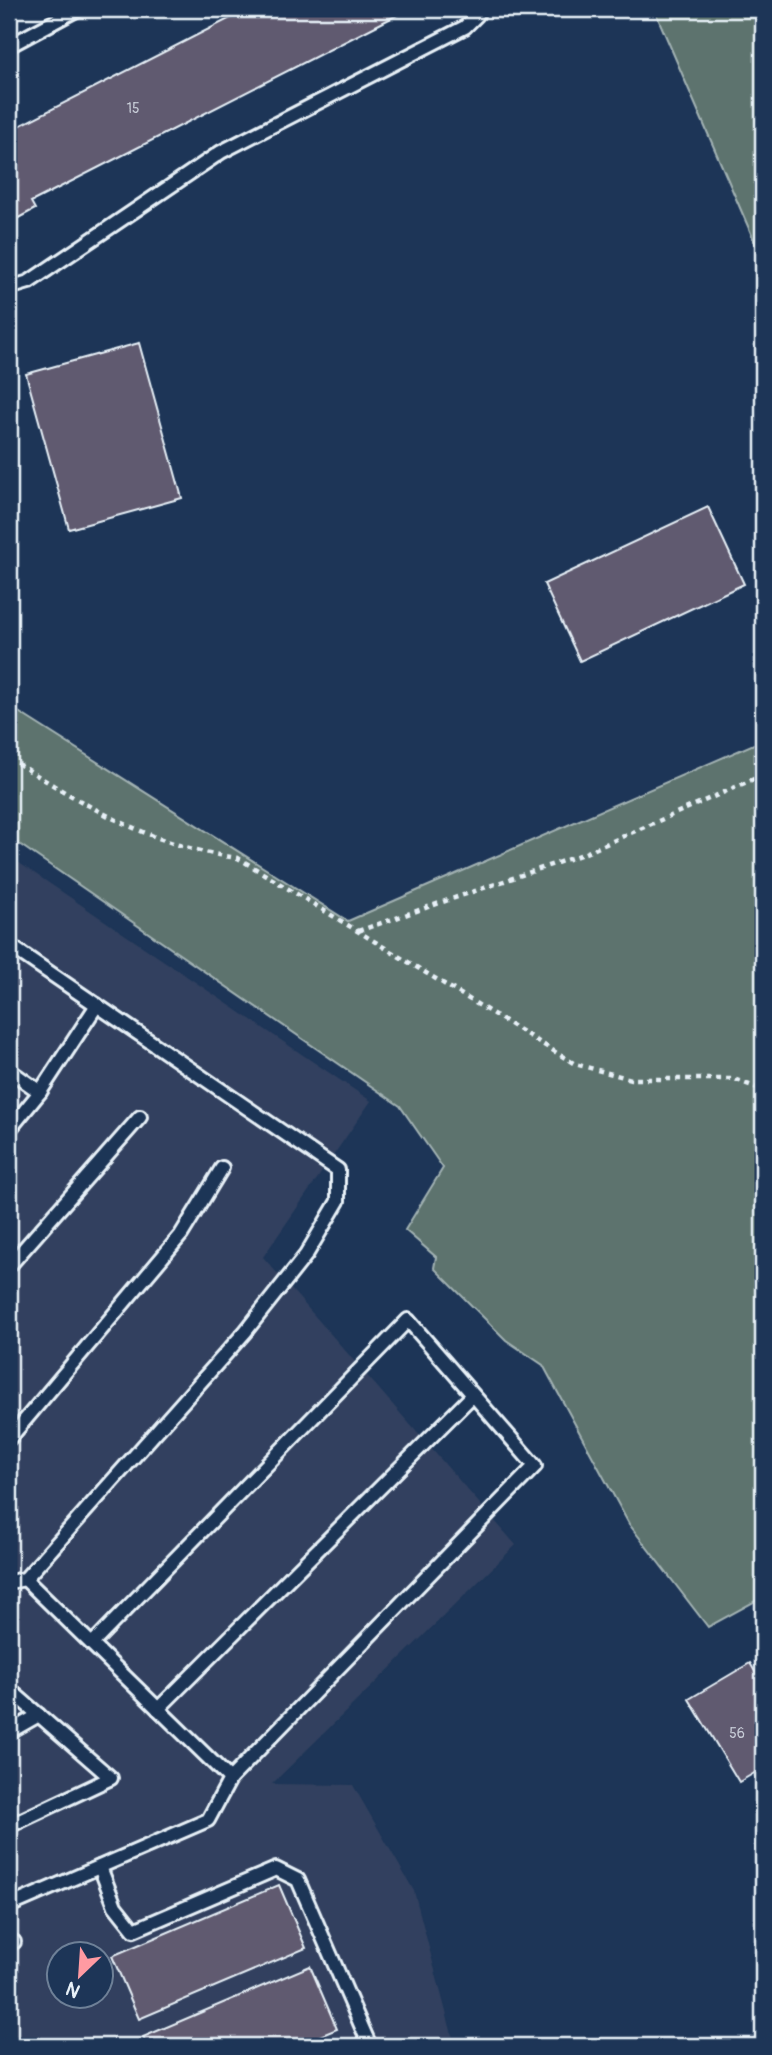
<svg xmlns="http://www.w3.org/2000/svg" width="772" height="2055" font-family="Pangolin,sans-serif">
<rect width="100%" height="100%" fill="#1d3557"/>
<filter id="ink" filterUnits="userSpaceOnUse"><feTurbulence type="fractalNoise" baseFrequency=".0143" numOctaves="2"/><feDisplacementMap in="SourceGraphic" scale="14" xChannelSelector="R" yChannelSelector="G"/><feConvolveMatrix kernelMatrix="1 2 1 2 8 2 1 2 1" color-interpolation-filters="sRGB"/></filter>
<g filter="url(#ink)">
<path fill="#31405e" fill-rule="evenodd" d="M 9,856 L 371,1101 L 263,1257 L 516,1545 L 272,1784 L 353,1785 L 414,1891 L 455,2046 L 9,2046 ZM 60,1954 L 102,1954 L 102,1996 L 60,1996 Z"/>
<g fill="#5d736e" stroke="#a2b2b3" stroke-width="2">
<polygon points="654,9 763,9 763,261"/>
<polygon points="9,706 348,921 763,740 763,1597 708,1627 629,1524 543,1365 506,1340 434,1268 436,1257 405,1230 443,1168 400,1106 9,837"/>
</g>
<g fill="#605a70" stroke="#e8f1f8" stroke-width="2">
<polygon points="248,9 409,9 31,202 35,209 9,223 9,131"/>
<polygon points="139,343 182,498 69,529 26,374"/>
<polygon points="708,507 744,584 580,661 544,584"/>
<polygon points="750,1663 763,1685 763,1768 739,1782 689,1699"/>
<polygon points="279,1885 306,1948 139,2019 112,1956"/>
<polygon points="310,1966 337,2029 296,2046 147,2046 143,2037"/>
</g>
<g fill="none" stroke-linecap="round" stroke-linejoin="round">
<g stroke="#e8f1f8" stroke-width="18">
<g id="service">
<polyline points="9,46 78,9"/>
<polyline points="9,288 29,282 221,152 465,27 477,15 478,9"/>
<polyline points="9,945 338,1170 338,1201 306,1255 245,1332 25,1579 9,1582"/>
<polyline points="9,1070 40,1092"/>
<polyline points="9,1130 40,1092 97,1005"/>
<polyline points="9,1266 140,1117"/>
<polyline points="9,1439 181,1235 222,1168"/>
<polyline points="25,1579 230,1779 535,1466 408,1320 92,1644"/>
<polyline points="9,1689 111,1778 9,1826"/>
<polyline points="158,1709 473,1395"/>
<polyline points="9,1732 39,1715"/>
<polyline points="100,1867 115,1906 134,1930 276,1869 298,1880 370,2046"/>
<polyline points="9,1906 208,1820 230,1779"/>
<polyline points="9,1944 14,1942"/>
</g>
</g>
<g stroke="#e8f1f8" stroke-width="4.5" stroke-dasharray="5 5" stroke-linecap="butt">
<path d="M 9,758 C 81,803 152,847 238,858 L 575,1064 L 631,1079 L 734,1079 L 763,1090"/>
<polyline points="358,931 583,854 763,775"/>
</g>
<use href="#service" stroke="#1d3557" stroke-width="12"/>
</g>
</g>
<g text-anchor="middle" stroke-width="5" stroke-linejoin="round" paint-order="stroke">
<g font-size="14" fill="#c6cbd6">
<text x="133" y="113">15</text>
<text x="737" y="1738">56</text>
</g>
</g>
<rect width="772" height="2055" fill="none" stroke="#1d3557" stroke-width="35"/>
<rect x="18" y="18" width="737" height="2020" fill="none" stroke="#e8f1f8" stroke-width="2.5" filter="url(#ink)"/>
<g transform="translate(80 1975) rotate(205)"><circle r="33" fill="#1d3557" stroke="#6e8097" stroke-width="2"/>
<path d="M0-5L12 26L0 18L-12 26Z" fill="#ff9aa2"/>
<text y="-10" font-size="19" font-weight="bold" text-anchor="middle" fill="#e8f1f8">N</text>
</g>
</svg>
